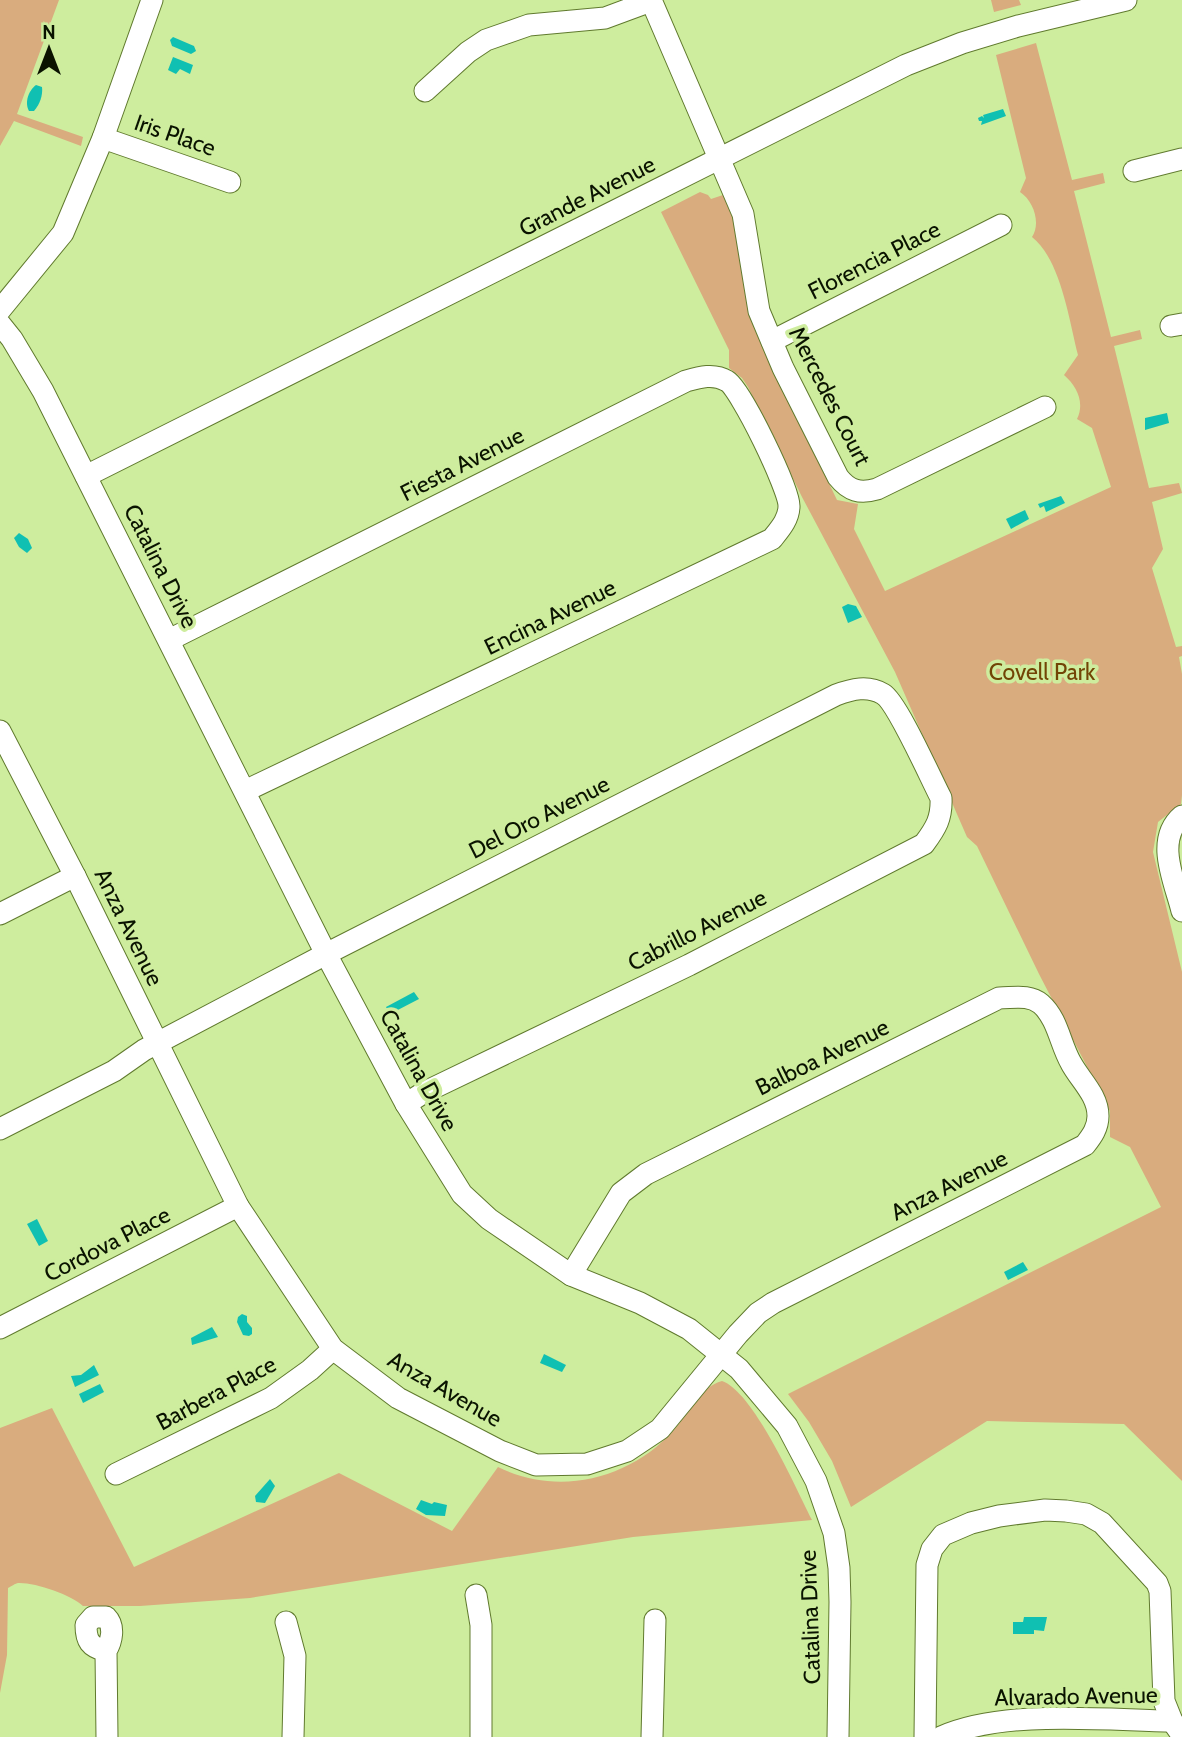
<svg xmlns="http://www.w3.org/2000/svg" width="1182" height="1737" font-family="Cabin,sans-serif">
<rect width="100%" height="100%" fill="#ceed9e"/>
<g fill="#d9ac7e">
<polygon points="0,0 59,0 17,114 83,137 81,146 14,121 0,146"/>
<polygon points="991,0 1019,0 1021,5 994,12"/>
<path d="M 1036,43 L 1072,180 L 1103,173 L 1105,183 L 1074,191 L 1111,337 L 1140,330 L 1142,339 L 1114,346 L 1149,488 L 1179,483 L 1182,493 L 1152,502 L 1163,549 L 1152,568 L 1176,647 L 1182,646 L 1182,656 L 1179,657 L 1182,674 L 1182,795 L 1181,804 L 1158,822 L 1153,852 L 1182,972 L 1182,1481 L 1124,1424 L 987,1421 L 851,1507 L 832,1461 L 809,1422 L 788,1394 L 1161,1207 L 1130,1147 L 1110,1137 L 1110,1111 L 1039,974 L 977,846 L 967,837 L 895,672 L 802,497 L 748,387 L 742,378 L 729,368 L 729,350 L 661,212 L 700,192 L 708,195 L 711,199 L 723,195 L 735,223 L 754,328 L 837,500 L 858,504 L 854,529 L 885,591 L 1111,487 L 1092,428 L 1077,419 C 1085,403 1077,386 1064,375 L 1078,355 C 1069,320 1061,260 1032,237 C 1041,224 1034,201 1020,192 L 1026,178 L 996,55 Z"/>
<path d="M 722,1381 C 754,1392 796,1489 812,1520 L 633,1537 L 250,1598 L 140,1606 L 83,1606 C 72,1595 34,1582 18,1583 C 16,1583 10,1587 8,1588 L 7,1655 L 0,1693 L 0,1428 L 52,1408 L 134,1567 L 339,1473 L 452,1531 L 498,1467 C 559,1497 630,1479 674,1430 C 688,1414 701,1386 722,1381 Z"/>
</g>
<g fill="#10c0b2">
<polygon points="173,37 194,46 196,51 191,54 172,46 170,40"/>
<polygon points="173,57 193,65 190,74 180,69 176,74 168,70"/>
<path d="M 36,85 L 42,87 C 43,95 40,104 34,111 L 29,111 C 24,102 29,90 36,85 Z"/>
<polygon points="1003,109 1006,116 981,125 982,121 979,121 978,118 982,116 984,118 983,115"/>
<polygon points="1167,413 1169,423 1145,430 1145,418"/>
<polygon points="1061,496 1065,503 1046,512 1044,506 1040,508 1038,504"/>
<polygon points="1025,510 1029,519 1011,529 1006,519"/>
<polygon points="19,533 28,539 32,548 27,553 19,547 14,538"/>
<polygon points="848,604 856,606 862,617 848,623 842,607"/>
<polygon points="414,992 419,999 390,1014 386,1007"/>
<polygon points="37,1219 48,1241 39,1246 27,1224"/>
<polygon points="1023,1262 1028,1270 1008,1280 1004,1272"/>
<polygon points="242,1314 247,1316 247,1322 252,1328 252,1334 249,1336 243,1335 237,1322 238,1317"/>
<polygon points="212,1327 218,1337 192,1345 191,1338"/>
<polygon points="544,1354 566,1365 562,1372 540,1363"/>
<polygon points="94,1365 99,1375 75,1387 71,1376 81,1375"/>
<polygon points="100,1384 104,1392 83,1403 79,1394"/>
<polygon points="270,1479 275,1486 265,1503 256,1502 255,1496"/>
<polygon points="421,1500 432,1504 434,1502 447,1505 445,1516 426,1515 416,1509"/>
<polygon points="1024,1617 1047,1617 1044,1631 1034,1630 1034,1634 1013,1634 1013,1622 1023,1622"/>
</g>
<g fill="none" stroke-linecap="round" stroke-linejoin="round">
<g stroke="#607a2e" stroke-width="23">
<g id="minor">
<path d="M 651,0 L 743,214 L 759,311 L 783,368 L 838,477 C 849,491 860,494 877,489 L 1045,407"/>
<polyline points="425,91 468,52 486,40 529,25 605,18 651,1"/>
<polyline points="103,138 230,182"/>
<polyline points="1134,171 1182,159"/>
<polyline points="0,310 63,233 103,138 152,0"/>
<polyline points="0,324 12,339 43,391 326,954 406,1104 462,1194 489,1219 571,1275 640,1303 689,1329 739,1369 787,1426 816,1481 834,1533 839,1568 840,1602 838,1737"/>
<polyline points="1171,326 1182,324"/>
<polyline points="772,341 1001,225"/>
<polyline points="86,476 906,65 962,43 1018,26 1126,0"/>
<path d="M 169,640 L 686,381 C 700,377 714,373 727,381 C 741,389 789,489 789,506 C 789,519 780,529 772,539 L 245,791"/>
<path d="M 0,731 L 75,876 L 238,1206 L 333,1349 L 398,1398 L 500,1451 L 536,1465 L 587,1464 L 627,1451 L 660,1429 L 738,1334 L 758,1313 L 773,1303 L 1085,1145 C 1092,1136 1098,1128 1098,1116 C 1098,1095 1080,1080 1071,1063 C 1060,1044 1058,1019 1041,1004 C 1029,994 1014,998 999,998 L 646,1174 L 621,1193 L 571,1275"/>
<path d="M 1182,816 C 1154,840 1175,882 1182,911"/>
<polyline points="0,914 75,876"/>
<path d="M 0,1129 L 114,1071 L 144,1050 L 326,954 L 836,695 C 852,689 868,685 883,694 C 897,702 931,779 941,798 C 942,818 936,828 924,844 L 689,965 L 423,1093 L 406,1104"/>
<polyline points="0,1328 238,1206"/>
<polyline points="116,1474 271,1398 310,1370 333,1349"/>
<polyline points="476,1595 481,1625 481,1737"/>
<polyline points="286,1622 295,1656 293,1737"/>
<path d="M 106,1651 C 90,1647 86,1641 86,1625 L 93,1617 L 106,1617 C 115,1626 112,1641 106,1651 L 107,1737"/>
<polyline points="652,1737 655,1620"/>
<polyline points="925,1737 927,1565 932,1549 943,1535 971,1523 999,1516 1045,1510 1066,1511 1086,1514 1102,1523 1157,1583 1160,1591 1164,1701 1172,1721 1182,1735"/>
<path d="M 941,1737 C 1004,1709 1103,1720 1172,1721"/>
</g>
</g>
<use href="#minor" stroke="#fff" stroke-width="21"/>
</g>
<g text-anchor="middle" stroke-width="7" stroke-linejoin="round" paint-order="stroke">
<g font-size="23" fill="#0a1300" stroke="#ceed9e">
<text transform="translate(175 135) rotate(19)" y="8">Iris Place</text>
<text transform="translate(587 196) rotate(-27)" y="8">Grande Avenue</text>
<text transform="translate(874 260) rotate(-27)" y="8">Florencia Place</text>
<text transform="translate(830 396) rotate(63)" y="8">Mercedes Court</text>
<text transform="translate(462 464) rotate(-27)" y="8">Fiesta Avenue</text>
<text transform="translate(161 566) rotate(63)" y="8">Catalina Drive</text>
<text transform="translate(550 617) rotate(-26)" y="8">Encina Avenue</text>
<text transform="translate(539 817) rotate(-27)" y="8">Del Oro Avenue</text>
<text transform="translate(129 927) rotate(64)" y="8">Anza Avenue</text>
<text transform="translate(697 930) rotate(-27)" y="8">Cabrillo Avenue</text>
<text transform="translate(822 1057) rotate(-26)" y="8">Balboa Avenue</text>
<text transform="translate(419 1070) rotate(61)" y="8">Catalina Drive</text>
<text transform="translate(949 1185) rotate(-27)" y="8">Anza Avenue</text>
<text transform="translate(107 1244) rotate(-27)" y="8">Cordova Place</text>
<text transform="translate(445 1389) rotate(30)" y="8">Anza Avenue</text>
<text transform="translate(216 1393) rotate(-28)" y="8">Barbera Place</text>
<text transform="translate(810 1617) rotate(-92)" y="8">Catalina Drive</text>
<text transform="translate(1076 1696) rotate(-1)" y="8">Alvarado Avenue</text>
</g>
<g font-size="23" fill="#724405" stroke="#ceed9e">
<text x="1042" y="680">Covell Park</text>
</g>
</g>
<g transform="translate(49 49)" stroke="#ceed9e" stroke-width="5" paint-order="stroke">
<path d="M0-5L12 26L0 18L-12 26Z" fill="#0a1300"/>
<text y="-10" font-size="19" font-weight="bold" text-anchor="middle" fill="#0a1300">N</text>
</g>
</svg>
